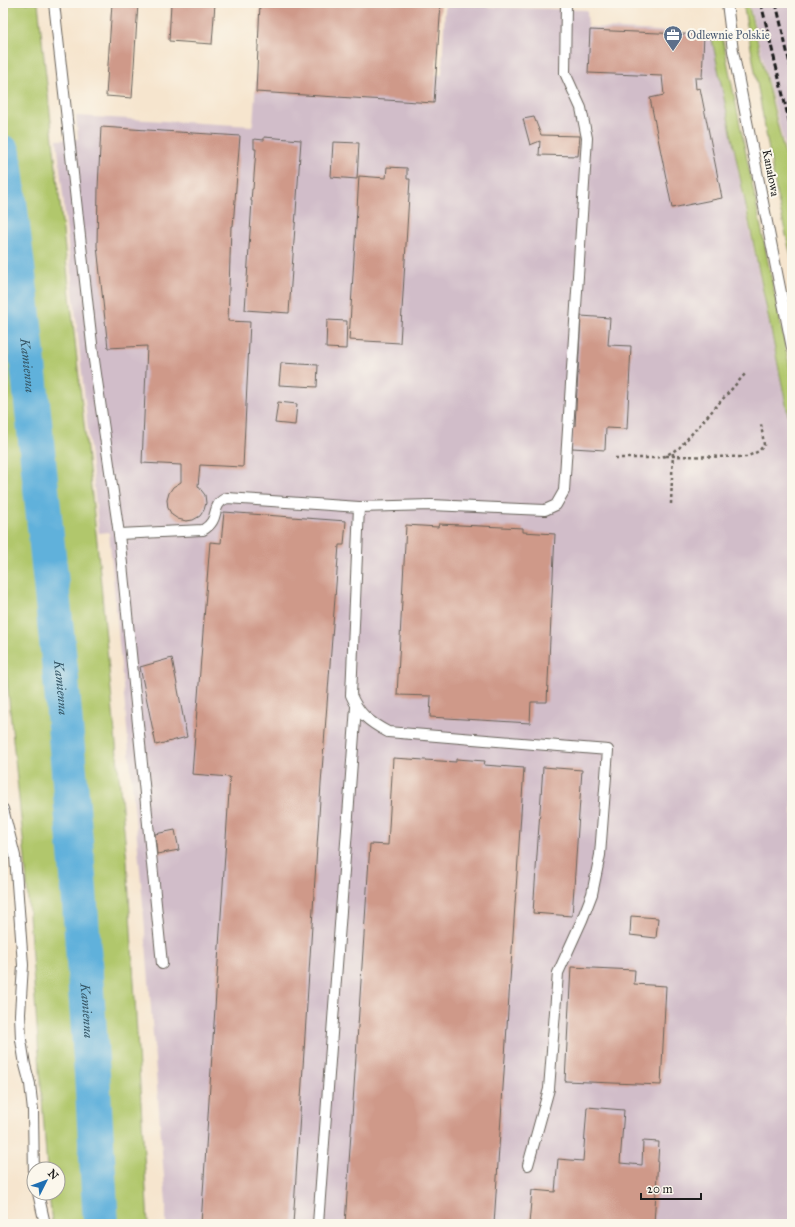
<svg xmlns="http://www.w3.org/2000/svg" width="795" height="1227" font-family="'IM FELL Great Primer',serif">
<rect width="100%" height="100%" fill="#fbf7ec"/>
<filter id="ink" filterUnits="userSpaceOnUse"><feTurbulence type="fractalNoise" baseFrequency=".025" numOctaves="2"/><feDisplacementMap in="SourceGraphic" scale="8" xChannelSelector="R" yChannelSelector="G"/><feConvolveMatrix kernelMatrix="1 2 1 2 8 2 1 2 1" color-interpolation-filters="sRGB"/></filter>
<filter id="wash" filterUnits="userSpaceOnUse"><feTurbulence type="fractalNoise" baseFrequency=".012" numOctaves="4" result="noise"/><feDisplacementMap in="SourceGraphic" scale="16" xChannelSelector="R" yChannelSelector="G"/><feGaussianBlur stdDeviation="0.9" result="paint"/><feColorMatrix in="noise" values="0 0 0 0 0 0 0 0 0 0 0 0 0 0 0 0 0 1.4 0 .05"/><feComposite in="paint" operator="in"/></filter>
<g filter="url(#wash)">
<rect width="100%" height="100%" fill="#f6e5ce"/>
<g fill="#d1bdc9">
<polygon points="445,3 493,7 587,10 588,27 711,34 746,213 792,437 792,1224 166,1224 166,1203 143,904 109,532 99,533 57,140 78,139 76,116 253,126 257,64 442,75"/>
<polygon points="749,3 789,3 792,14 792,176"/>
</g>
<g fill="#b1c76c" stroke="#667244">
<polygon points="3,3 38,3 97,542 127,861 148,1224 52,1224 49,1193 58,1193 58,1169 47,1169 25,858 3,641"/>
<polygon points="743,3 748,3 792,184 792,261 777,196"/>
<polygon points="711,34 722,36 792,379 792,434"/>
</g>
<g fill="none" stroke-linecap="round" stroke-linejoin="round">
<path stroke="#60b1db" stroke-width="36" id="s1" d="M 3,153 L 22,307 L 61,679 L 78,876 L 92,1074 L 101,1224"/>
</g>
<g id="blocks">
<g fill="#cf9989">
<polygon points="112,3 138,3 132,98 106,96"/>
<polygon points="171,3 215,3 212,44 169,41"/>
<polygon points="260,3 441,3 434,103 256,92"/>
<polygon points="590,30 704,35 702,78 695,78 696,89 700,88 722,198 672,208 650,98 664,95 662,76 588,73"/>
<polygon points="534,117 541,135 580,136 578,156 539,155 540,141 530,145 523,119"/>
<polygon points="101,127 240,136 233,226 231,226 228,321 250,322 243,467 200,465 198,486 205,495 206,503 204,510 200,516 193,520 186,521 178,519 172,515 168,508 167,500 169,493 173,487 181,482 181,465 142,463 147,346 108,348 97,246 98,188"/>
<polygon points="264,137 301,140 289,313 245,310 252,201 251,201 252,189 253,189 256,149 254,149 254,139 264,140"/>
<polygon points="333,142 359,143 357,179 331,177"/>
<polygon points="387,167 407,168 407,179 410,179 400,343 349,340 359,176 386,178"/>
<polygon points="581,316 610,318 608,345 631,346 627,429 606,428 605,450 572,448 573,426 575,426"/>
<polygon points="327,320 347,321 346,349 326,348"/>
<polygon points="281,363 318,365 317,387 279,385"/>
<polygon points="278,402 297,404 295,425 275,423"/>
<polygon points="224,512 346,521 344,545 339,545 321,784 293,1224 201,1224 230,777 192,774 210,542 221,543"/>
<polygon points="439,524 523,528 523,532 555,534 547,702 531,702 530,723 430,717 431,696 397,695 406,525 438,527"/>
<polygon points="172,658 187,737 156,745 140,667"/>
<polygon points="393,758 456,762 456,759 485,761 484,765 524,768 494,1224 345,1224 370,844 388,845"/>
<polygon points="543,767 582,770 572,916 533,913"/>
<polygon points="175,830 179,850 157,854 155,834"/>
<polygon points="631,916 658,918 656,938 630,935"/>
<polygon points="571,967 635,970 634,984 666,986 661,1085 565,1081"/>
<polygon points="587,1107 624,1110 620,1163 642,1165 643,1141 659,1142 654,1224 529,1224 532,1190 555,1192 558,1159 583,1161"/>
</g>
</g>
</g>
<g filter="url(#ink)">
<use href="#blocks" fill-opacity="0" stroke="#68625a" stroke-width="1"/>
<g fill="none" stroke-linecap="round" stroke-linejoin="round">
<g stroke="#68625a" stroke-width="12">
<g id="service">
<polyline points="54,3 93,353 119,534 162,964"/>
<polyline points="727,3 733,51 792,348"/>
<path d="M 359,507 L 351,695 C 359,714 369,722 388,732 L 608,750 L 600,855 L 592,894 L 582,920 L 558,973 L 549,1089 L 528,1165"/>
<path d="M 119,534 L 203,530 C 222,519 209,505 227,498 L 359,507 L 431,505 L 545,510 L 556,505 L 564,491 L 587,138 L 581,108 L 565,73 L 566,3"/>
<polyline points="3,809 15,856 23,965 20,1014 21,1040 25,1065 30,1084 33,1111 34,1178"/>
<polyline points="38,1193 45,1224"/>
<polyline points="318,1224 356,707"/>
</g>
</g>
<g stroke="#68625a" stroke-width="2.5" stroke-dasharray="3 3" stroke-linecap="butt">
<polyline points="666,456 746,457 759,451 764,445 761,424"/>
<polyline points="615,458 656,458 665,456 679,448 746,373"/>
<polyline points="671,504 673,451"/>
</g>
<use href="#service" stroke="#fff" stroke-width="10"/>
<g stroke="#1c1c1c" stroke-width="3" stroke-dasharray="6 3" stroke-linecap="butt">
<polyline points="761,3 792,133"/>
<polyline points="776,3 792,73"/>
</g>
</g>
</g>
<defs>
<g id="office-pin" transform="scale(1)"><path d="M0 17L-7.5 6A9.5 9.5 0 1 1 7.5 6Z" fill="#5c6f8a" stroke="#fbf7ec"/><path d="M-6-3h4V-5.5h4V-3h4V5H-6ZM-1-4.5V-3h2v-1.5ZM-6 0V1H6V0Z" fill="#fff"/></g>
</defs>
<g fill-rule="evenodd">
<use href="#office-pin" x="673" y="35"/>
</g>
<g text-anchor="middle" stroke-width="4" stroke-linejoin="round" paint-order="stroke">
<g font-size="12" fill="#4e5e75" stroke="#fbf7ec" text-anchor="start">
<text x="687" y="39">Odlewnie Polskie</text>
</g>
<g font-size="12" fill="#1c1c1c" stroke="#fbf7ec">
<text transform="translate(771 173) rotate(79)" y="4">Kanałowa</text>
</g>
<g font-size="13" font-style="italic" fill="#375868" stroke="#fbf7ec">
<text dy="5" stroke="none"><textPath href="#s1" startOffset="214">Kamienna</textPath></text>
<text dy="5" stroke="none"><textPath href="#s1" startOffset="538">Kamienna</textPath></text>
<text dy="5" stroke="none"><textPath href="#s1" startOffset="862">Kamienna</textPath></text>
</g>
</g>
<rect width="795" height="1227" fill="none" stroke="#fbf7ec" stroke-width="16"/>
<g transform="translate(46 1181) rotate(48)"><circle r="19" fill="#fbf7ec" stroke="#a29f99"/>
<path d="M0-3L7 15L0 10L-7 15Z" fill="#1f6fb2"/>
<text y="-6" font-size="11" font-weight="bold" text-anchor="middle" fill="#1c1c1c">N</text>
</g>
<path d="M641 1193v6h60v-6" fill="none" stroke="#1c1c1c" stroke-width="2"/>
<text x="647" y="1193" font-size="12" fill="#1c1c1c" stroke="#fbf7ec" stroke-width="3" paint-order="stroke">20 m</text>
</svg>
